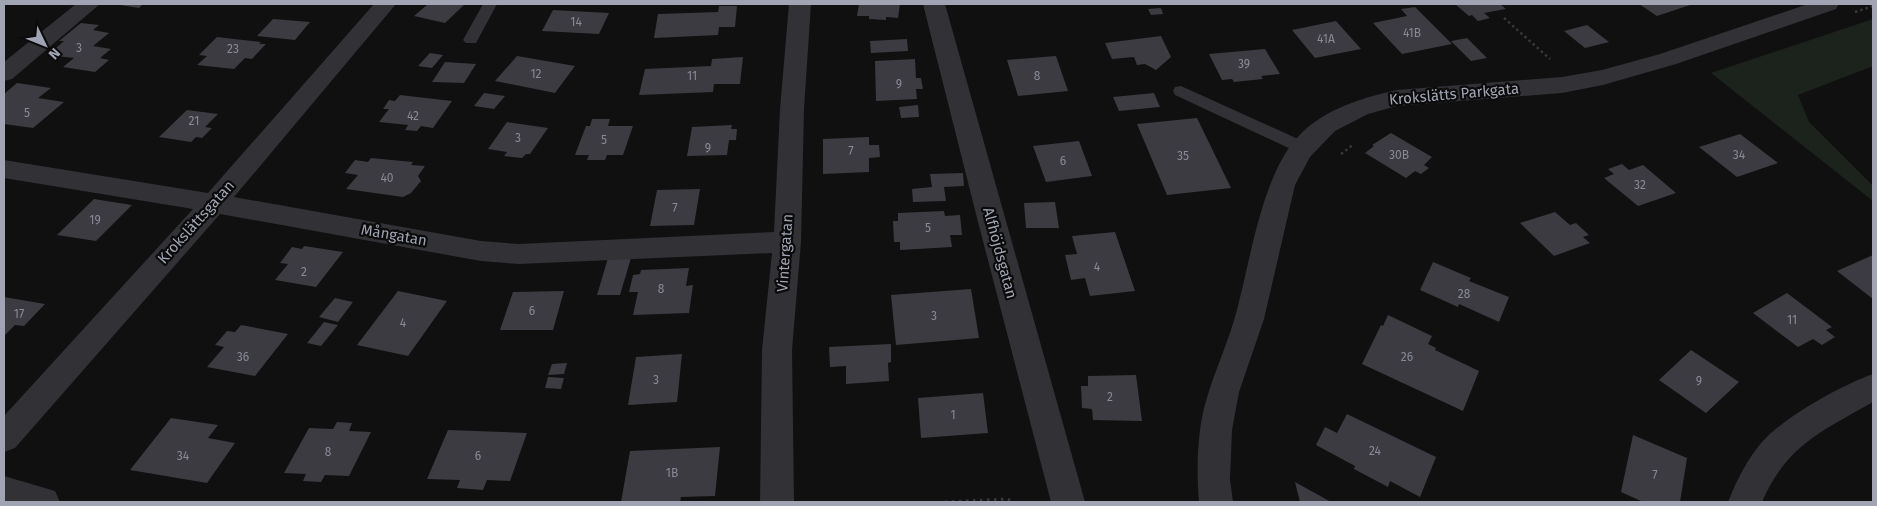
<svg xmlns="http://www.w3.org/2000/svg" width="1877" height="506" font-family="'Fira Sans',sans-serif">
<rect width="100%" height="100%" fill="#101011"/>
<polygon fill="#1c231d" points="1873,19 1873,66 1798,95 1809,122 1873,186 1873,201 1711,73"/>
<g fill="#3b3b41">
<polygon points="114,4 143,4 139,8"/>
<polygon points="428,4 465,4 445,23 414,16"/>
<polygon points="859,4 900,4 898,18 886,17 886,20 869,19 869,16 857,16"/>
<polygon points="1455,4 1500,4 1506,9 1484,13 1490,18 1478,21 1472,15 1469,16"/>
<polygon points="1639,4 1688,4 1690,5 1657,16"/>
<polygon points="719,6 737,6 735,27 719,27 718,35 654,38 658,14 718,12"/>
<polygon points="1415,7 1452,44 1402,54 1373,23 1407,16 1401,9"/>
<polygon points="1161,8 1163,14 1151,15 1148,9"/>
<polygon points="553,10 609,13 599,34 542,31"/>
<polygon points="273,19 310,22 295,40 257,36"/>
<polygon points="1336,21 1361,49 1315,58 1292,30"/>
<polygon points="81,23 99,25 93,30 109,33 93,46 111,49 100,58 109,60 95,72 63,67 74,58 48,55 64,41 59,41"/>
<polygon points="1587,25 1609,42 1585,48 1564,31"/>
<polygon points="1161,36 1171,57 1156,70 1145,64 1137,65 1134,57 1112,59 1105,43"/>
<polygon points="217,37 261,42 259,44 266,44 252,59 245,58 234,69 197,65 207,56 199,55"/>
<polygon points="1467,38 1487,58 1471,61 1451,41"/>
<polygon points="907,39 908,51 871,53 870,41"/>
<polygon points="1265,49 1280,74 1261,76 1263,79 1234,82 1232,79 1222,80 1209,54"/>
<polygon points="430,53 443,55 432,68 418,66"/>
<polygon points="517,56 575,66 555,93 495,81"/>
<polygon points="1056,56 1068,91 1018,96 1007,60"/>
<polygon points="743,57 740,84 714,84 713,92 639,95 645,69 711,66 712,59"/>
<polygon points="915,59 916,78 921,78 923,89 916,89 917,99 876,101 875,61"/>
<polygon points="445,62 476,64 464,83 432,82"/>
<polygon points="17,83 51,88 38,98 64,102 33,128 4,124 4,94"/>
<polygon points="484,93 505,96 494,109 474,106"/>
<polygon points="1154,93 1160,107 1119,111 1113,97"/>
<polygon points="400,95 452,101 433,128 421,126 417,131 405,130 408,125 379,122 389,109 383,109 389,100 395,101"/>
<polygon points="918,105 919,117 901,118 899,107"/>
<polygon points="187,110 218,114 205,127 212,128 202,138 196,137 191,142 159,137"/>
<polygon points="1197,118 1231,188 1167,195 1137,124"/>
<polygon points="592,119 610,119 608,126 633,126 623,155 607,155 605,160 587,160 589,155 575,155 586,126 590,126"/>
<polygon points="507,122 548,128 530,154 526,154 522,158 504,156 507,152 488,149"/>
<polygon points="732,125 731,129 737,129 736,140 729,140 727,155 687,156 692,127"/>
<polygon points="1391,133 1432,157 1424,165 1429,168 1421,174 1415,171 1406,178 1365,153 1374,146 1372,145"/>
<polygon points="1740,134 1778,163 1737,177 1699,147"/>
<polygon points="869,137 869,145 879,145 880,157 869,158 869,172 823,174 823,139"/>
<polygon points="1079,141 1092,176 1046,182 1033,146"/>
<polygon points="371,158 413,162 411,165 425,166 418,176 421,181 411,193 403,197 346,189 358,175 345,173 355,160 368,162"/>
<polygon points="1622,164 1629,170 1643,165 1676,193 1638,206 1604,178 1614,174 1608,169"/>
<polygon points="963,173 964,186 944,187 946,201 913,202 912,189 932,187 930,174"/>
<polygon points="700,189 694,225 650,226 657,190"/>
<polygon points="94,199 132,205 96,241 57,235"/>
<polygon points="1055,202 1059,228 1026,228 1024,203"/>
<polygon points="944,211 945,216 960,215 962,235 950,235 952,247 900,250 900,242 894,242 893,221 898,221 898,213"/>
<polygon points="1555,212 1570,225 1576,223 1589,235 1583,237 1590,243 1554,256 1520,223"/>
<polygon points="1115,232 1135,291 1090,296 1085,278 1071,280 1065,255 1077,254 1072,236"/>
<polygon points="304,246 343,252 316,287 275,280 288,264 280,263 292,247 302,249"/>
<polygon points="1873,255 1873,299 1837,271"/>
<polygon points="608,258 631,258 620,295 597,295"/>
<polygon points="1433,262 1471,278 1469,281 1509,297 1499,322 1459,304 1458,307 1420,290"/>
<polygon points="689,268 686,286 693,285 689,313 633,315 638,292 629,292 633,275 640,274 641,270"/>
<polygon points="971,289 979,338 896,345 891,295"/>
<polygon points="398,291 447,301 408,356 357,345"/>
<polygon points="564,291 553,330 500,330 513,292"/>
<polygon points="1787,293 1832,327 1826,330 1835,337 1822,345 1813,339 1798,347 1753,313"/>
<polygon points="4,297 45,304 24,326 15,325 4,336"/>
<polygon points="335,298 353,302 338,322 319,317"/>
<polygon points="1388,315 1432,336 1428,344 1436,348 1435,350 1479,371 1463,411 1362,364 1381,325 1383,326"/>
<polygon points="324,322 338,325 321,346 307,343"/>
<polygon points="241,325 288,334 255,376 207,367 224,347 215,345 227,331 235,332"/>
<polygon points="891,344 891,362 888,363 889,381 846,384 846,366 830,367 829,347"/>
<polygon points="1691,350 1739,382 1706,413 1659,380"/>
<polygon points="682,354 677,402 628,405 636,357"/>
<polygon points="567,363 564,374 548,375 552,364"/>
<polygon points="1136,375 1142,421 1093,420 1092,409 1082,408 1081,386 1088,386 1088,376"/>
<polygon points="548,377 564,378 561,389 545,388"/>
<polygon points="983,393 988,433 921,438 918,398"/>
<polygon points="1347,414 1436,457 1420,497 1390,481 1388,487 1354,469 1355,466 1316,445 1325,427 1337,433"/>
<polygon points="171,418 218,425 208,438 235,443 207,483 130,470"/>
<polygon points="337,422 352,423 349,431 371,432 349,476 325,475 321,482 303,481 306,474 284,473 309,428 333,429"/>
<polygon points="448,430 527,433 510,481 487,480 483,490 457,488 460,480 427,479"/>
<polygon points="1633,435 1687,458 1680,502 1641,502 1641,501 1621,492"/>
<polygon points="720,447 715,496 681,497 680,502 621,502 630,451"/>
<polygon points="1295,482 1331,502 1300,502"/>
</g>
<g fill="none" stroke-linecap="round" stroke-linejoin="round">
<g stroke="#37383d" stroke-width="2.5" stroke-dasharray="2.5 3" stroke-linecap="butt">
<polyline points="1855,12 1873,6"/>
<polyline points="1504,18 1550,59"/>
<polyline points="1341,154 1354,144"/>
</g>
<polyline stroke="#37383d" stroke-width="3" stroke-dasharray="2.5 4.5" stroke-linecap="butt" points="945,502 1007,499 1015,502"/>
<g fill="#313136" fill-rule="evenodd">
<polygon points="483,4 497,4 476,43 466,43 463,40"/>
<polygon points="1181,86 1307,143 1310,147 1307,151 1301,153 1295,151 1175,95 1173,91 1175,87"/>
</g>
<g fill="#313136" fill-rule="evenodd">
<polygon points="76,4 100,4 12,79 4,81 4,62"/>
<polygon points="374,4 396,4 234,197 481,241 519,244 774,232 780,109 789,4 811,4 804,109 801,242 792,350 794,502 760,502 762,350 772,253 519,264 481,261 220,214 15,448 4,452 4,416 193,209 4,178 4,160 208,193"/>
<polygon points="923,4 945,4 1085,502 1051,502 977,218"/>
<path d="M 1873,374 L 1873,402 C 1822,431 1786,446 1762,502 L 1728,502 C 1736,482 1747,459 1762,442 C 1784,417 1842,385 1873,374 Z"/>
<polygon points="4,476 55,491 60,502 4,502"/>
</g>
<path fill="#313136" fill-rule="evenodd" d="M 1808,4 L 1839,4 L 1836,9 L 1676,64 L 1603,85 L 1562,93 L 1397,106 L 1368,114 L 1335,131 L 1310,157 L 1295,185 L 1264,319 L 1239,392 L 1232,430 L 1230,479 L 1233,502 L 1199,502 C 1197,479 1197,454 1200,430 C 1205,391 1224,355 1235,317 C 1250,264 1259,189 1291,145 C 1317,111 1357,99 1397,90 L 1562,77 L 1602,70 L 1660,54 Z"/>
</g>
<g text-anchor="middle" stroke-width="4.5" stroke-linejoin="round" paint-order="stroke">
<g font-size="12" fill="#888a96">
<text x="576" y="26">14</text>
<text x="1412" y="37">41B</text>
<text x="1326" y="43">41A</text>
<text x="79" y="52">3</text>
<text x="233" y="53">23</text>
<text x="1244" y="68">39</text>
<text x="536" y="78">12</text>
<text x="692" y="80">11</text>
<text x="1037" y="80">8</text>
<text x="899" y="88">9</text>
<text x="27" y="117">5</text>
<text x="413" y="120">42</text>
<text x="194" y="125">21</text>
<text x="518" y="142">3</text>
<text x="604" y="144">5</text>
<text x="708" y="152">9</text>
<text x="851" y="155">7</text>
<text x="1399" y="159">30B</text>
<text x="1739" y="159">34</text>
<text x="1183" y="160">35</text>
<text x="1063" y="165">6</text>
<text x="387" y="182">40</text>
<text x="1640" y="189">32</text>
<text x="675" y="212">7</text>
<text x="95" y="224">19</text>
<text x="928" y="232">5</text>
<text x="1097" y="271">4</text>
<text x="304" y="276">2</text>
<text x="661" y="293">8</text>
<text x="1464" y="298">28</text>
<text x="532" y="315">6</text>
<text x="19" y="318">17</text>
<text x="934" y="320">3</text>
<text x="1792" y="324">11</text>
<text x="403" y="327">4</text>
<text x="243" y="361">36</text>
<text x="1407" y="361">26</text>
<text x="656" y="384">3</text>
<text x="1699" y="385">9</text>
<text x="1110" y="401">2</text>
<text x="953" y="419">1</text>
<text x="1375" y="455">24</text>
<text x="328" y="456">8</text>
<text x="183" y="460">34</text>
<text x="478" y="460">6</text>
<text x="672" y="477">1B</text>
<text x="1655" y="479">7</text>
</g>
<g font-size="15" fill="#a1a4b2" stroke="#0b0b0c">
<text transform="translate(1454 94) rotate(-5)" y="5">Krokslätts Parkgata</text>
<text transform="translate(196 222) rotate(-48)" y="5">Krokslättsgatan</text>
<text transform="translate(394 235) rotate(10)" y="5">Mångatan</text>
<text transform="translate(785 253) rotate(-86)" y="5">Vintergatan</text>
<text transform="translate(1000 253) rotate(75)" y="5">Alfhöjdsgatan</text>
</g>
</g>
<rect width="1877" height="506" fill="none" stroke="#a1a4b2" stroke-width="10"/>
<g transform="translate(45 45) rotate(133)" stroke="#0b0b0c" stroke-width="4" paint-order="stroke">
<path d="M0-4L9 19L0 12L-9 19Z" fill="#a1a4b2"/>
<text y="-8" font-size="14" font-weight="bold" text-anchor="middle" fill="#a1a4b2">N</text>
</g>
</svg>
